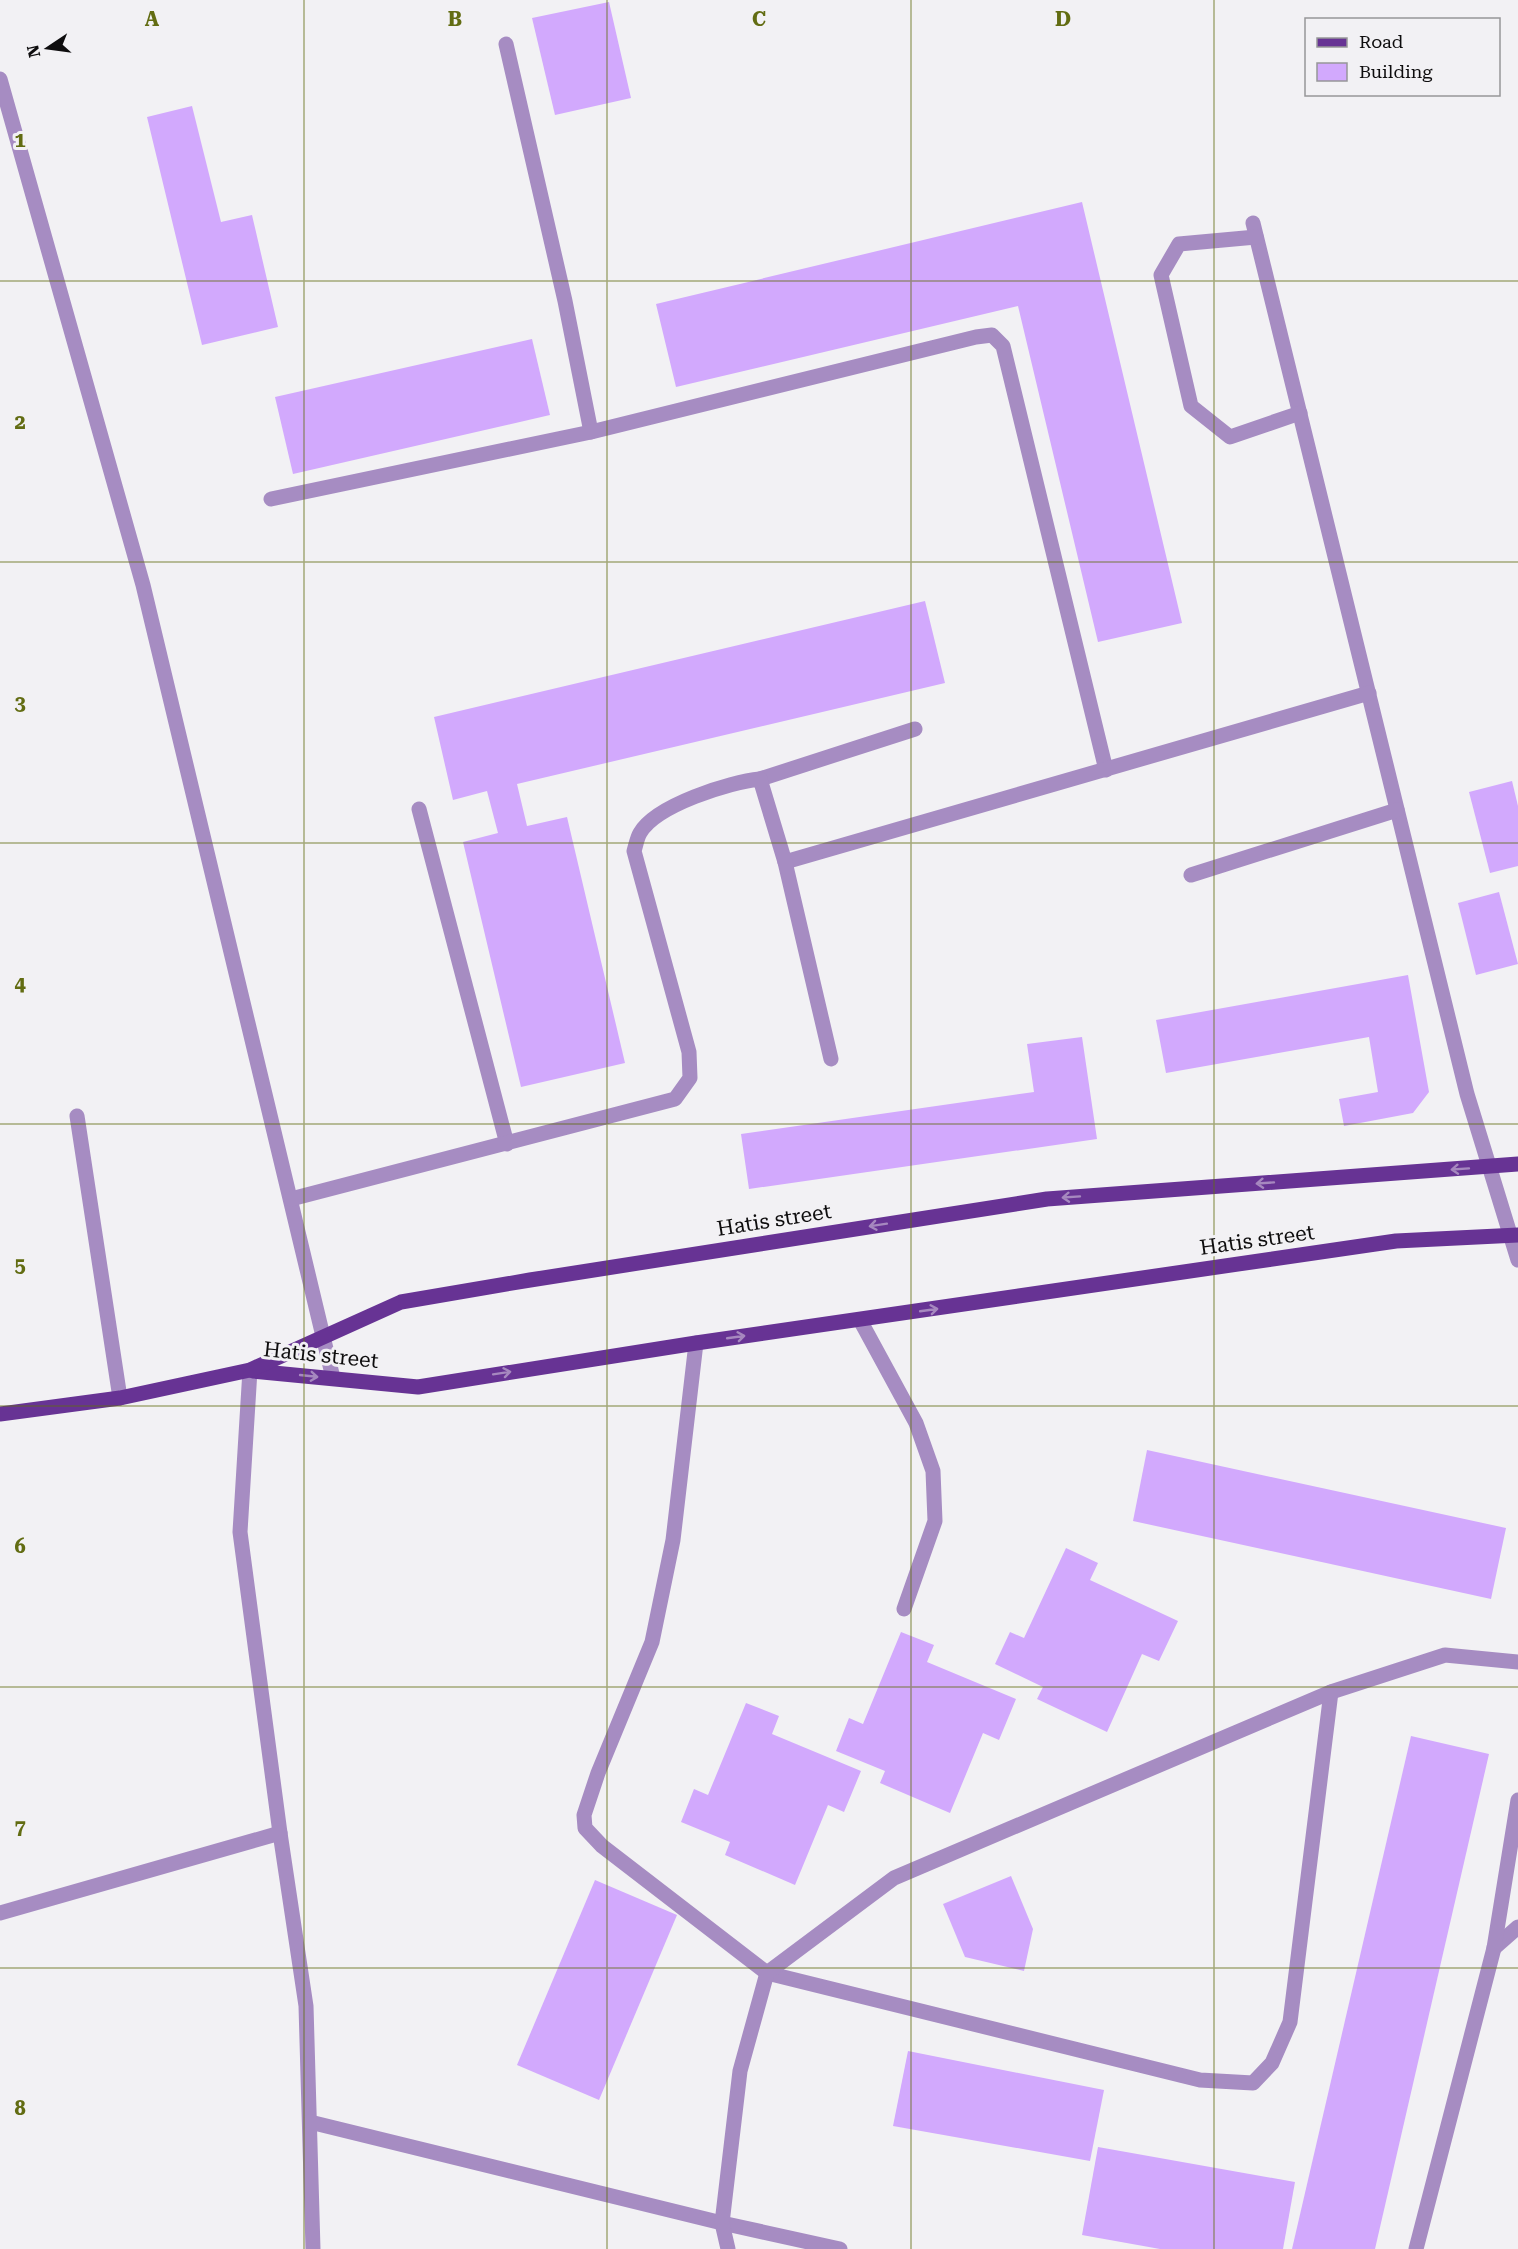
<svg xmlns="http://www.w3.org/2000/svg" width="1518" height="2249" font-family="'Roboto Serif',serif">
<rect width="100%" height="100%" fill="#f2f1f4"/>
<g fill="#d2a9fd">
<polygon points="609,2 631,98 555,115 532,18"/>
<polygon points="192,106 221,222 252,215 278,327 202,345 147,117"/>
<polygon points="1082,202 1182,623 1098,642 1018,306 676,387 656,304"/>
<polygon points="532,339 550,415 293,474 275,397"/>
<polygon points="925,601 945,683 517,784 527,826 567,817 625,1063 521,1087 463,842 498,833 487,791 453,800 434,717"/>
<polygon points="1512,781 1518,806 1518,866 1490,873 1469,792"/>
<polygon points="1499,892 1518,964 1476,975 1458,903"/>
<polygon points="1408,975 1429,1092 1413,1113 1344,1126 1339,1099 1378,1092 1369,1037 1166,1073 1156,1020"/>
<polygon points="1082,1037 1097,1139 749,1189 741,1134 1034,1092 1027,1044"/>
<polygon points="1147,1450 1506,1528 1491,1599 1133,1521"/>
<polygon points="1066,1548 1098,1563 1090,1580 1178,1621 1159,1661 1142,1654 1107,1732 1037,1699 1043,1687 995,1664 1010,1632 1024,1638"/>
<polygon points="901,1632 934,1645 927,1662 1016,1699 999,1740 983,1733 950,1813 880,1783 885,1771 836,1751 849,1718 863,1724"/>
<polygon points="746,1703 779,1716 772,1734 861,1771 844,1812 828,1805 795,1885 725,1855 730,1842 681,1822 694,1789 708,1795"/>
<polygon points="1411,1736 1489,1754 1375,2249 1292,2249"/>
<polygon points="1011,1876 1033,1929 1024,1971 965,1957 943,1904"/>
<polygon points="595,1880 677,1915 599,2100 517,2065"/>
<polygon points="908,2051 1104,2090 1090,2161 893,2126"/>
<polygon points="1098,2147 1295,2182 1283,2249 1160,2249 1082,2235"/>
</g>
<g fill="none" stroke-linecap="round" stroke-linejoin="round">
<g stroke="#a68cc2" stroke-width="15">
<polyline points="506,44 565,301 591,432"/>
<polyline points="0,79 143,585 333,1378"/>
<polyline points="1253,223 1467,1094 1518,1260"/>
<polyline points="1256,237 1179,244 1161,275 1191,406 1230,437 1300,413"/>
<polyline points="271,499 591,432 976,337 992,335 1003,346 1106,770"/>
<polyline points="760,779 915,729"/>
<polyline points="419,809 507,1144"/>
<polyline points="785,862 1369,693"/>
<polyline points="1191,875 1397,810"/>
<polyline points="77,1116 120,1398"/>
<path d="M 291,1199 L 675,1099 L 690,1078 L 689,1052 L 634,851 C 636,845 637,838 640,833 C 656,805 730,782 760,779 L 785,862 L 831,1059"/>
<polyline points="860,1320 916,1423 933,1471 935,1521 904,1609"/>
<polyline points="696,1343 673,1540 652,1642 598,1773 584,1815 585,1828 602,1846 767,1973 1200,2080 1253,2083 1272,2063 1290,2022 1331,1692"/>
<polyline points="250,1370 240,1532 280,1833 306,2006 313,2249"/>
<polyline points="0,1913 280,1833"/>
<polyline points="1494,1948 1518,1927"/>
<polyline points="310,2122 722,2223 840,2249"/>
<polyline points="728,2249 722,2223 740,2071 767,1973 894,1878 1331,1692 1445,1655 1518,1662"/>
<polyline points="1416,2249 1494,1948 1518,1800"/>
</g>
<g stroke="#673394" stroke-width="15">
<polyline points="253,1371 418,1387 696,1343 1396,1241 1518,1235"/>
<polyline points="0,1414 120,1398 250,1370 401,1302 530,1280 1047,1199 1518,1164"/>
</g>
</g>
<defs><path id="oneway-shaft" d="M-6 0H5M1.5-3L5.5 0L1.5 3" fill="none" stroke-width="1.6" stroke-linecap="round" stroke-linejoin="round" transform="scale(1.5)"/></defs>
<g stroke="#a688bf">
<use href="#oneway-shaft" transform="translate(1460 1169) rotate(176)"/>
<use href="#oneway-shaft" transform="translate(1265 1183) rotate(176)"/>
<use href="#oneway-shaft" transform="translate(1071 1197) rotate(176)"/>
<use href="#oneway-shaft" transform="translate(878 1225) rotate(171)"/>
<use href="#oneway-shaft" transform="translate(929 1310) rotate(-8)"/>
<use href="#oneway-shaft" transform="translate(736 1337) rotate(-8)"/>
<use href="#oneway-shaft" transform="translate(502 1373) rotate(-9)"/>
<use href="#oneway-shaft" transform="translate(309 1376) rotate(6)"/>
</g>
<path fill="none" stroke="#626c12" stroke-width="1.5" stroke-opacity="0.55" d="M 304,0 L 304,2249M 607,0 L 607,2249M 911,0 L 911,2249M 1214,0 L 1214,2249M 0,281 L 1518,281M 0,562 L 1518,562M 0,843 L 1518,843M 0,1124 L 1518,1124M 0,1406 L 1518,1406M 0,1687 L 1518,1687M 0,1968 L 1518,1968"/>
<g text-anchor="middle" stroke-width="6" stroke-linejoin="round" paint-order="stroke">
<g font-size="21" fill="#0e0d0e" stroke="#f2f1f4">
<text transform="translate(774 1220) rotate(-9)" y="7">Hatis street</text>
<text transform="translate(1257 1240) rotate(-8)" y="7">Hatis street</text>
<text transform="translate(321 1355) rotate(6)" y="7">Hatis street</text>
</g>
</g>
<g font-size="20" text-anchor="middle" font-weight="bold" fill="#626c12" stroke="#f2f1f4" stroke-width="6" stroke-linejoin="round" paint-order="stroke">
<text x="152" y="26">A</text>
<text x="455" y="26">B</text>
<text x="759" y="26">C</text>
<text x="1063" y="26">D</text>
<text x="20" y="147">1</text>
<text x="20" y="429">2</text>
<text x="20" y="710">3</text>
<text x="20" y="991">4</text>
<text x="20" y="1272">5</text>
<text x="20" y="1553">6</text>
<text x="20" y="1834">7</text>
<text x="20" y="2115">8</text>
</g>
<rect x="1305" y="18" width="195" height="78" fill="#f2f1f4" stroke="#979698" stroke-width="1.5"/>
<rect x="1317" y="38" width="30" height="9" fill="#673394" stroke="#979698" stroke-width="1.5"/>
<text x="1359" y="48" font-size="18" fill="#0e0d0e">Road</text>
<rect x="1317" y="63" width="30" height="18" fill="#d2a9fd" stroke="#979698" stroke-width="1.5"/>
<text x="1359" y="78" font-size="18" fill="#0e0d0e">Building</text>
<g transform="translate(48 48) rotate(257)" stroke="#f2f1f4" stroke-width="4.5" paint-order="stroke">
<path d="M0-4.5L10 22L0 15L-10 22Z" fill="#0e0d0e"/>
<text y="-9" font-size="16" font-weight="bold" text-anchor="middle" fill="#0e0d0e">N</text>
</g>
</svg>
